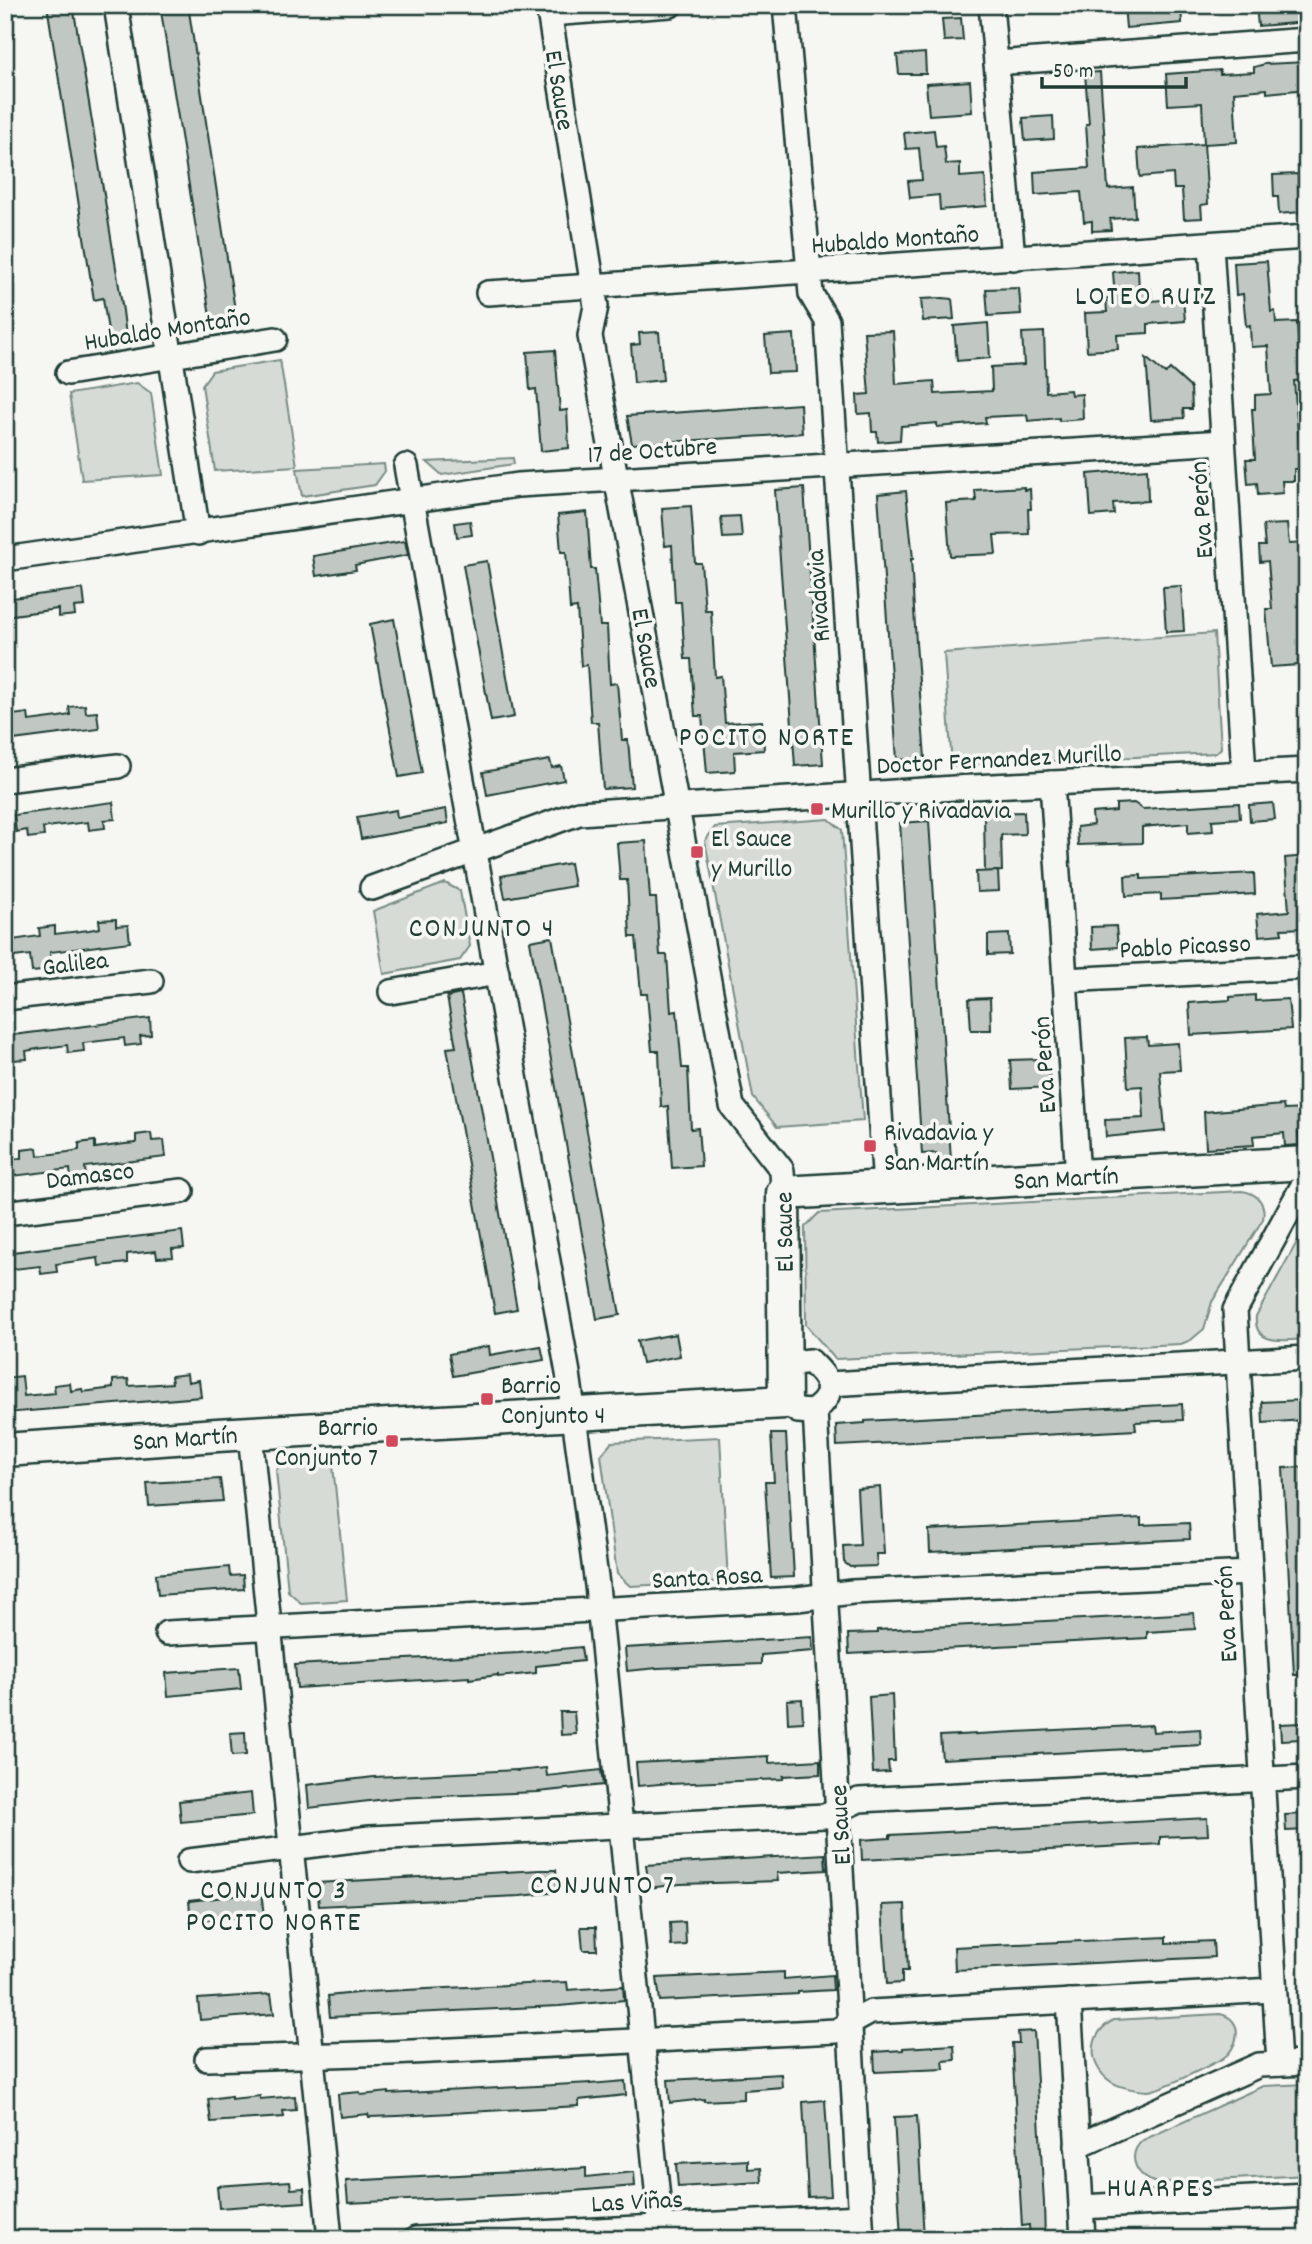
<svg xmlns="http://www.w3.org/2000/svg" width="1312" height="2244" font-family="Dekko,sans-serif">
<rect width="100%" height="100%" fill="#f6f6f2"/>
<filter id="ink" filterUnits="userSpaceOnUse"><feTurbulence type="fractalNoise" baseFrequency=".0143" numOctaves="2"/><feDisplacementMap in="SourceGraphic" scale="14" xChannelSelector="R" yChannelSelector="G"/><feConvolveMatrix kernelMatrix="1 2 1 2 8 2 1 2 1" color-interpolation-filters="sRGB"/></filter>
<g filter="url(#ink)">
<g fill="#d6dbd6" stroke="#7a8c85" stroke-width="2">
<polygon points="280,360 297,466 215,471 202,385 212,371"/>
<polygon points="137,383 151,393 163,475 82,480 69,394"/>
<polygon points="513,458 514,464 442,475 427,462"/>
<polygon points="384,464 385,471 375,485 302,496 297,469"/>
<polygon points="1214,633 1221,748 1216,753 952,766 944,653"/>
<polygon points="829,819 842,830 863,1121 777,1127 753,1097 705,841 715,827"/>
<polygon points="445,883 460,891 470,946 460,960 384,974 373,911"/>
<path d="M 1242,1191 C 1258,1193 1266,1204 1263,1219 L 1212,1302 L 1204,1329 L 1191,1340 L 1181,1344 L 835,1359 L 806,1325 L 805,1227 L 819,1213 Z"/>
<path d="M 1307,1224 L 1307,1339 C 1287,1340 1253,1347 1256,1316 Z"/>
<polygon points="720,1437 728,1581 630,1586 617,1574 601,1455 612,1442"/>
<polygon points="332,1456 347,1600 301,1603 288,1591 276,1470 287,1458"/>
<path d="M 1220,2014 C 1245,2019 1239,2048 1222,2059 C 1207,2066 1161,2091 1147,2091 C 1135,2090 1120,2088 1110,2081 C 1087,2065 1088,2032 1114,2020 Z"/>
<path d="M 1307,2084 L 1307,2175 L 1157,2183 C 1137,2178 1125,2156 1143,2140 L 1263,2086 Z"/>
</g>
<g fill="#c1c8c3" stroke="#1f3d34" stroke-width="2">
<polygon points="47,5 73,5 123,311 126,336 123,336 124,342 110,344 103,298 94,300"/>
<polygon points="160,5 188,5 237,323 214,327 213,321 211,322"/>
<polygon points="1124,5 1181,5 1182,23 1126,28"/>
<polygon points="1256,5 1307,5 1307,22 1258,26"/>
<polygon points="961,18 963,40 944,41 942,19"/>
<polygon points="925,53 926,74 899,74 897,55"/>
<polygon points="1307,62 1307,89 1267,93 1267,89 1234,92 1237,142 1204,144 1202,103 1168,105 1166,74 1220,70 1220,74 1254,72 1254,67 1265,64"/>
<polygon points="1100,72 1108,189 1133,187 1135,217 1110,219 1111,230 1092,231 1092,221 1084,222 1081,192 1035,195 1034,172 1089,168 1086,124 1089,124 1085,73"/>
<polygon points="970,81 972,112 929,115 926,84"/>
<polygon points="1053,116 1054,139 1025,141 1023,118"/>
<polygon points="934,130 936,147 944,146 946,164 960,163 960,177 985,175 987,206 940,210 939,195 910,198 908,181 922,180 919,148 906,149 904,133"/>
<polygon points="1204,144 1208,204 1201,205 1202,218 1184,219 1182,189 1174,189 1173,174 1140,177 1138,149"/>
<polygon points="1298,174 1300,212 1279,214 1278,197 1274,197 1273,175"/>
<polygon points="1267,261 1271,312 1275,311 1276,323 1297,322 1299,354 1307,353 1307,380 1294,381 1301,469 1294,469 1294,481 1282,481 1283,493 1258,495 1257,483 1248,484 1246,459 1255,459 1252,409 1255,409 1255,395 1271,394 1268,346 1251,347 1250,325 1246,326 1243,294 1236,295 1234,263"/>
<polygon points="1138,270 1139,290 1151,289 1152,301 1183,298 1185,321 1148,324 1148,333 1117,335 1118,349 1087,351 1085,313 1107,312 1106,298 1115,298 1113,272"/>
<polygon points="1019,288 1021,314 988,316 986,289"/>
<polygon points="943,298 952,299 954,319 923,321 921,299"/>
<polygon points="988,323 990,358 957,361 954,326"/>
<polygon points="893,331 896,384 934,381 935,394 992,391 991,367 1024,365 1022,333 1044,332 1046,392 1070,390 1071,395 1082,394 1083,419 1059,421 1059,418 1028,421 1027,415 985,417 986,423 961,425 937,427 937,423 901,426 900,440 878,442 877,432 872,432 871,413 858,414 857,395 869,394 864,332"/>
<polygon points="659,332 663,380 634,383 631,345 640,344 639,333"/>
<polygon points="794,334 796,372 768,373 765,336"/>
<polygon points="555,350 560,411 567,410 569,448 541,451 536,389 530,390 527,352"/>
<polygon points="1146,358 1165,374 1170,369 1191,388 1192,409 1183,409 1184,418 1151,420"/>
<polygon points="800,404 802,433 765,436 632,444 627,416"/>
<polygon points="1147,469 1148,501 1113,503 1114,514 1091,516 1088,474"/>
<polygon points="1024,487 1024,490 1030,489 1031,509 1028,509 1029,534 994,535 996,554 950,556 946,503 976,501 975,490"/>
<polygon points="804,488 823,764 795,766 775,490"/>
<polygon points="906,491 913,559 911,559 916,643 925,758 897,760 878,494"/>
<polygon points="691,506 695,563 701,563 705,610 711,610 715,677 721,676 725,723 762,721 764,750 734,752 735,771 707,773 702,716 695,716 691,659 685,659 681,602 675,602 672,545 665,546 662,508"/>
<polygon points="587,512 591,569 595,569 600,626 607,626 610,684 617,683 622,740 628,740 632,787 603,789 598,722 591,722 587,665 581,666 577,608 570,609 566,552 561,552 558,515"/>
<polygon points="740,516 742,537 723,538 721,517"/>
<polygon points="470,521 472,535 457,537 455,523"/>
<polygon points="1287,524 1289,544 1307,543 1307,559 1305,559 1307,660 1298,661 1299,665 1271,667 1266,609 1272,609 1268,561 1260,562 1259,546 1265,546 1263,525"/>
<polygon points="405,541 408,555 355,565 356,570 316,576 313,556"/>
<polygon points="487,561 514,717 491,721 463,565"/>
<polygon points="1181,586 1184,631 1166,632 1163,587"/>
<polygon points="83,589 85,606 74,607 75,615 58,617 58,609 5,616 5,599"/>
<polygon points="394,619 422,773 399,777 370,624"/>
<polygon points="85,705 86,713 97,712 99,729 5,741 5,724 13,723 12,715 28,713 29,721 59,717 70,715 69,707"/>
<polygon points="550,760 552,768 561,766 564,780 487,795 483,772"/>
<polygon points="113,802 115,819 104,820 105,828 89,830 88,822 54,826 43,828 44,836 28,838 27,830 16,832 14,815"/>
<polygon points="1134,803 1143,809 1239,803 1240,818 1212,820 1213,831 1188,833 1188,823 1142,827 1142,843 1078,845 1077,827 1093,825 1092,813 1116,811 1116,804"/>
<polygon points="1273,803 1275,819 1250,821 1249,805"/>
<polygon points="446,809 448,823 361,839 357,817 396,810 397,818"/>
<polygon points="1024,812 1025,834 1001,835 1002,871 985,872 984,813"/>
<polygon points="929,821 951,1160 937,1162 936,1153 922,1154 900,823"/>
<polygon points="646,841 650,898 656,898 660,955 667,955 671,1012 677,1011 682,1068 688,1068 691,1129 698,1128 701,1166 672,1168 668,1106 661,1107 659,1051 652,1051 647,994 641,994 636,937 630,937 627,880 620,880 617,843"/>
<polygon points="1307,856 1307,928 1281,929 1282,934 1259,936 1257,914 1289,911 1285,858"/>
<polygon points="570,863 574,886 505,898 501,876"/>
<polygon points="998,871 999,891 977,892 976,872"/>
<polygon points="1254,873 1255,894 1161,900 1161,894 1126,896 1125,876 1141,875 1141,879"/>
<polygon points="116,919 116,926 128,925 130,942 50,952 52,970 32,972 30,955 5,958 5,941 40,936 39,928 55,926 55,934 89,930 100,928 99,920"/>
<polygon points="1116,926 1118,947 1092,949 1091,927"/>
<polygon points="1009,934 1010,954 988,955 988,935"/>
<polygon points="552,937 620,1315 597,1319 530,941"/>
<polygon points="461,994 517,1309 495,1313 447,1048 456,1047 447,997"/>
<polygon points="1255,995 1255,1001 1288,999 1291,1029 1191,1035 1189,1003 1230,1000 1230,997"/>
<polygon points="990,998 991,1030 971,1030 969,999"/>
<polygon points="150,1018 151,1035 140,1036 141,1044 125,1046 124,1038 83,1043 84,1051 68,1053 67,1045 37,1049 26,1051 27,1059 11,1060 10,1053 5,1053 5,1036"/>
<polygon points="1147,1037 1148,1045 1178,1043 1180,1070 1160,1071 1165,1131 1106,1137 1105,1120 1144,1118 1142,1086 1128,1087 1125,1038"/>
<polygon points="1041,1059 1042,1072 1049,1071 1050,1087 1012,1089 1010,1060"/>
<polygon points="1283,1105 1284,1110 1307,1109 1307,1133 1298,1133 1299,1145 1285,1146 1284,1133 1253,1136 1254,1145 1206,1148 1204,1112"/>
<polygon points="151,1133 152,1141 164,1140 166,1157 85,1167 86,1179 71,1180 70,1169 13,1176 11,1159 22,1158 22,1150 37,1148 38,1156 68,1152 79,1150 79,1143 95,1141 95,1148 125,1144 136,1143 136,1135"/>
<polygon points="182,1231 184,1248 172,1249 173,1257 157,1258 156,1251 127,1254 127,1263 99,1266 98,1258 56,1264 57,1272 41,1274 40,1266 5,1270 5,1253"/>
<polygon points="676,1334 680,1356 642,1363 637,1341"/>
<polygon points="489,1346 490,1355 541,1346 544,1360 453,1376 449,1354"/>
<polygon points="187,1374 188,1382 199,1380 201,1397 5,1413 5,1378 22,1376 24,1396 55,1393 54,1385 70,1383 71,1391 82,1389 83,1392 113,1388 113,1380 128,1379 129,1386 172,1383 171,1376"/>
<polygon points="1302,1400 1303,1420 1263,1423 1262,1402"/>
<polygon points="1182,1404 1183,1420 1135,1422 1136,1430 837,1446 836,1425 865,1423 865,1421"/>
<polygon points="771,1434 786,1434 794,1577 771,1578 765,1482 774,1482"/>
<polygon points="1306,1467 1307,1675 1294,1675 1283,1468"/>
<polygon points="220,1479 223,1501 149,1506 147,1483"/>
<polygon points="880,1487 884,1554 876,1554 877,1566 850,1567 844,1562 843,1546 860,1545 857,1489"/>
<polygon points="1141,1518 1141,1525 1189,1523 1190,1539 930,1552 929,1530"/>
<polygon points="229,1567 230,1576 243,1575 244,1589 158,1595 156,1574"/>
<polygon points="1194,1613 1195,1629 1147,1632 1147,1638 849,1654 848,1634 877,1633 877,1630"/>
<polygon points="812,1637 813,1651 761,1655 761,1664 658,1668 627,1671 625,1648"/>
<polygon points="581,1647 583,1661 536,1666 536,1673 498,1677 498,1675 469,1679 469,1677 297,1688 295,1665 519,1653"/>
<polygon points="239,1668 241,1689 168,1696 166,1673"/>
<polygon points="892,1695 895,1761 888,1761 889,1772 873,1773 869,1697"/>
<polygon points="802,1699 803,1722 788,1723 787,1700"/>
<polygon points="560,1712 574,1712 576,1734 561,1735"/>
<polygon points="1302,1723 1302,1739 1281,1740 1280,1724"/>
<polygon points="1152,1725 1153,1732 1200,1729 1201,1745 942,1759 940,1736"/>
<polygon points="245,1732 246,1755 232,1756 230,1733"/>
<polygon points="769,1756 769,1763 820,1760 820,1774 783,1776 783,1779 670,1784 670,1783 638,1786 636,1763"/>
<polygon points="546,1768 547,1776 601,1770 603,1785 538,1792 395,1798 309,1808 307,1785 374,1777 517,1770 517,1771"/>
<polygon points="251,1793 253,1815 181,1822 179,1801"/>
<polygon points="1307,1814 1307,1830 1286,1831 1285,1815"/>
<polygon points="1207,1818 1208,1835 1160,1837 1160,1844 862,1860 861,1840 890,1838 890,1835"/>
<polygon points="825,1854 826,1870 777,1873 778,1881 680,1884 649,1888 646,1865"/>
<polygon points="540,1870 556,1870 558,1892 520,1896 319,1906 317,1883"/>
<polygon points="261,1893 264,1915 191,1922 189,1901"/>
<polygon points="905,1904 908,1971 902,1971 902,1983 887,1984 882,1905"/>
<polygon points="685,1922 686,1945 671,1946 670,1923"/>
<polygon points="581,1927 596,1927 597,1950 583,1950"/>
<polygon points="1166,1937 1166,1943 1213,1941 1214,1957 955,1970 954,1947"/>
<polygon points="784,1972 784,1979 832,1975 833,1990 798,1992 798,1994 660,2001 657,1978"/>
<polygon points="567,1982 568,1990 623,1986 624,2000 559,2006 330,2017 328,1996 366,1992"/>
<polygon points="271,1994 274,2014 200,2020 198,1999"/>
<polygon points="1034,2031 1044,2203 1045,2239 1030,2239 1029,2225 1022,2226 1019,2175 1012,2043 1019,2043 1018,2032"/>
<polygon points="954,2045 955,2060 943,2061 944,2069 875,2072 874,2052 903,2050 903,2048"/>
<polygon points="781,2074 782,2087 744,2090 744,2099 704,2101 704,2099 670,2103 668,2080"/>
<polygon points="625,2081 626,2095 579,2100 579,2106 397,2116 369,2117 368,2114 340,2117 338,2094 360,2092 361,2095 389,2092 389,2094 590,2083 590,2084"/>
<polygon points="231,2096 231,2099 260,2096 260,2099 295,2096 296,2110 283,2111 284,2117 211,2122 208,2099"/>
<polygon points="825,2100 831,2196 808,2197 803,2102"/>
<polygon points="917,2116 924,2239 901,2239 894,2117"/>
<polygon points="748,2160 748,2169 761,2168 762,2182 678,2187 676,2164"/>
<polygon points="586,2168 586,2177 634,2172 635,2186 549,2193 348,2203 346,2181"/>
<polygon points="290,2181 291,2189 304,2188 305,2202 219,2208 217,2186"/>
</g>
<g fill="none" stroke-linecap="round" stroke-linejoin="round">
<g stroke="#1f3d34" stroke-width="28">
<g id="street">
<polyline points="116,5 198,533"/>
<polyline points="548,5 596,306 590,336 732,1106 782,1170 783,1193"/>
<polyline points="785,5 811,294 827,321 885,1187"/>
<polyline points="991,5 1013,258"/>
<polyline points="549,14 670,5"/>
<polyline points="996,63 1307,40"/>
<polyline points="1211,244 1244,773"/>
<polyline points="488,293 1307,237"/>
<polyline points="68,373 275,339"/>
<polyline points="406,466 568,1373 597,1585 662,2239"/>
<polyline points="5,559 518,485 1223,442"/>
<polyline points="5,780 118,766"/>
<polyline points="1052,783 1078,1176"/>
<polyline points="372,888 579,813 954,788 1307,770"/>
<polyline points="1065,980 1307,967"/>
<polyline points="391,992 497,973"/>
<polyline points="5,998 151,981"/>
<polyline points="5,1213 182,1191"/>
<path d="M 784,1370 L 795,1363 L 810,1361 C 829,1379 839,1393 812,1412 L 798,1411 L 785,1402"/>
<polyline points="828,1384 1307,1358"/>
<polyline points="815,1411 862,2239"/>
<polyline points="250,1433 330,2239"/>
<polyline points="167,1633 797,1599 852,1592 1250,1573"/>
<polyline points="189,1861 370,1838 825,1816 859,1800 1307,1777"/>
<polyline points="1069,2001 1083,2239"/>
<polyline points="207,2059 391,2053 836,2031 871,2012 1274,1990"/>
<polyline points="1279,2064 1235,1310 1307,1178"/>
<polyline points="1077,2146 1259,2065 1307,2063"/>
<polyline points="1081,2207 1307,2195"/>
<polyline points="416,2239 860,2217"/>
</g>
</g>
<g stroke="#1f3d34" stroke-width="37">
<polyline id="secondary" points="5,1450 217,1435 785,1402 783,1193 1307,1163"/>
</g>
<use href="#street" stroke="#f6f6f2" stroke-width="23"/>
<use href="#secondary" stroke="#f6f6f2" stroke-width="32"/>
</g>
</g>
<g fill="#d1495b" stroke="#f6f6f2" stroke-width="2.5">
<rect x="810" y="802" width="14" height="14" rx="3.5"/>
<rect x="690" y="845" width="14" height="14" rx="3.5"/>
<rect x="863" y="1139" width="14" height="14" rx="3.5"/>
<rect x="480" y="1392" width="14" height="14" rx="3.5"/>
<rect x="385" y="1434" width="14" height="14" rx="3.5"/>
</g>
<g text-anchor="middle" stroke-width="7" stroke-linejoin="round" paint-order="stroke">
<g font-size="26" fill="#1f3d34" stroke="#f6f6f2">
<text transform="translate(561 90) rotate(81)" y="9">El Sauce</text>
<text transform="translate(895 238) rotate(-4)" y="9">Hubaldo Montaño</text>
<text transform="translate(167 328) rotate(-9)" y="9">Hubaldo Montaño</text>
<text transform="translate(652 449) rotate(-4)" y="9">17 de Octubre</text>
<text transform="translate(1200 510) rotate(-94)" y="9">Eva Perón</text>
<text transform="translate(817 596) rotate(-94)" y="9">Rivadavia</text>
<text transform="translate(648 648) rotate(80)" y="9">El Sauce</text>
<text transform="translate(999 758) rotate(-3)" y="9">Doctor Fernandez Murillo</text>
<text transform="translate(1185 945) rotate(-3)" y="9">Pablo Picasso</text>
<text transform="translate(75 962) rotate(-7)" y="9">Galilea</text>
<text transform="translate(1043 1065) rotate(-94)" y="9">Eva Perón</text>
<text transform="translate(90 1174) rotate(-7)" y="9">Damasco</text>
<text transform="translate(1066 1177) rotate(-3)" y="9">San Martín</text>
<text transform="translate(783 1232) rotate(-91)" y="9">El Sauce</text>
<text transform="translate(185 1437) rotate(-4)" y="9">San Martín</text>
<text transform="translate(707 1576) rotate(-3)" y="9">Santa Rosa</text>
<text transform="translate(1225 1614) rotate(-93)" y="9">Eva Perón</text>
<text transform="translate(839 1825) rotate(-93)" y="9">El Sauce</text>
<text transform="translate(637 2200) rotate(-3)" y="9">Las Viñas</text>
</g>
<g font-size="26" fill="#1f3d34" stroke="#f6f6f2" text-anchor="start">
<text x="831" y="818">Murillo y Rivadavia</text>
<text x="711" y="846">El Sauce<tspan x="711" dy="30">y Murillo</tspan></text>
<text x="884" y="1140">Rivadavia y<tspan x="884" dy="30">San Martín</tspan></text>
<text x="501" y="1393">Barrio<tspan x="501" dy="30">Conjunto 4</tspan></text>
<text x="378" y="1435" text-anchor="end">Barrio<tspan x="378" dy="30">Conjunto 7</tspan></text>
</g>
<g font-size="28" letter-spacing="2" fill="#1f3d34" stroke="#f6f6f2">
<text x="1146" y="304">LOTEO RUIZ</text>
<text x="767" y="745">POCITO NORTE</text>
<text x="482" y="936">CONJUNTO 4</text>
<text x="603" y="1893">CONJUNTO 7</text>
<text x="274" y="1898">CONJUNTO 3<tspan x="274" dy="32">POCITO NORTE</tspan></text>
<text x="1161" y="2196">HUARPES</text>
</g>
</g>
<rect width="1312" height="2244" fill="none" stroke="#f6f6f2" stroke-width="28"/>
<rect x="14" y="14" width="1284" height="2216" fill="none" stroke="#1f3d34" stroke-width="2.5" filter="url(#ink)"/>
<path d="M1042 77v10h144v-10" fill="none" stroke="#1f3d34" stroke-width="3.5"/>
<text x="1053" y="77" font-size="21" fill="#1f3d34" stroke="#f6f6f2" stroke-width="5" paint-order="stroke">50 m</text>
</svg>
